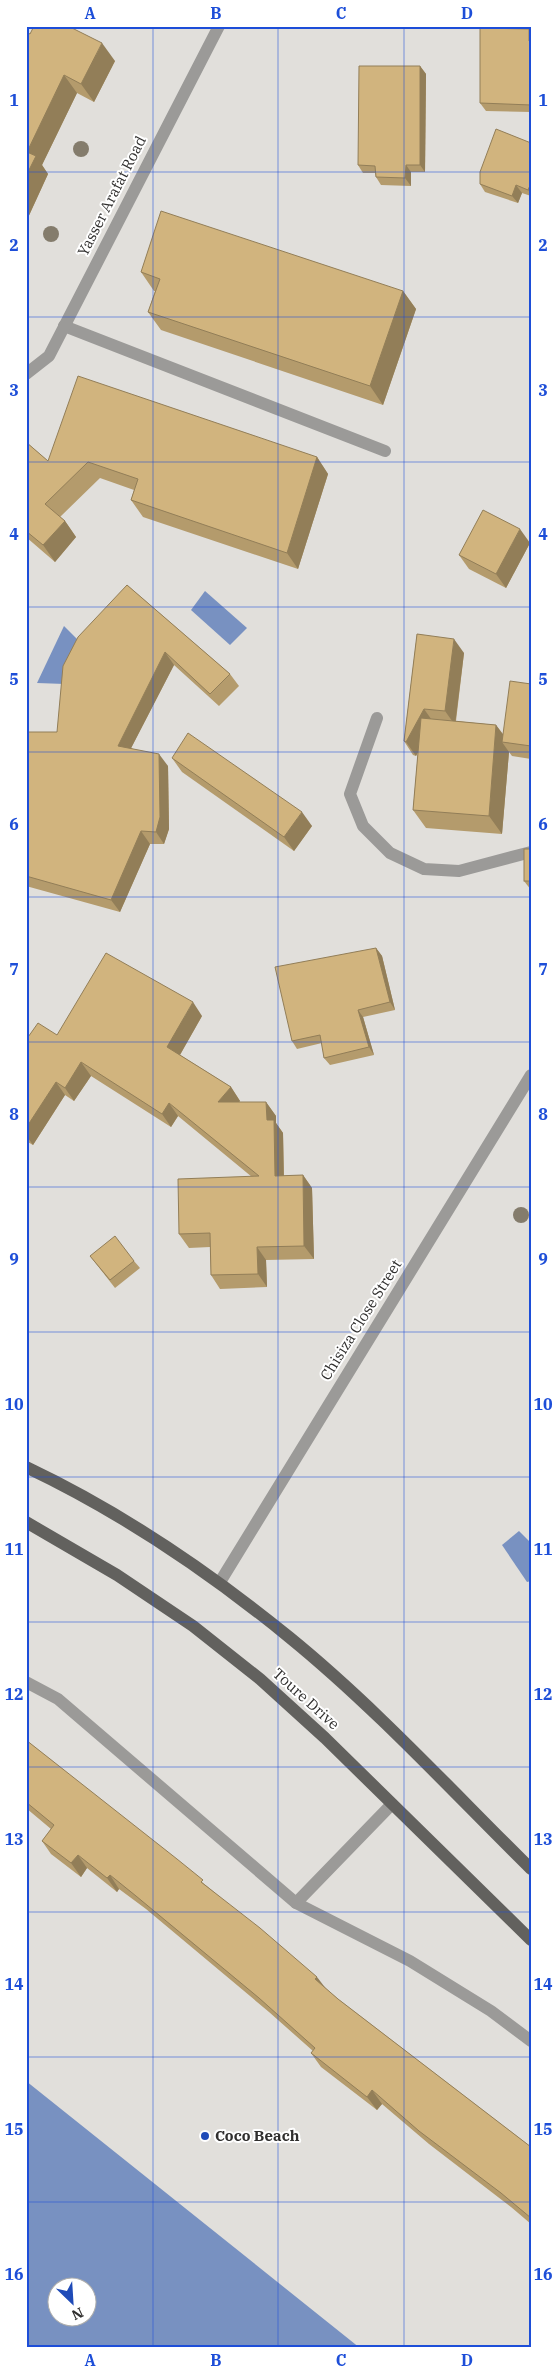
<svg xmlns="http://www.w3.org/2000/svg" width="557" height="2374" font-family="'IBM Plex Serif',serif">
<rect width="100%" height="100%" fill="#e1dfdb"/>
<g fill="#7891c1" fill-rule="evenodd">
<polygon points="205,591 247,628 230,645 191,610"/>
<polygon points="64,626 82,644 65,684 37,683"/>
<polygon points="519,1531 531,1543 531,1581 527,1582 502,1545"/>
<path d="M 26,2081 L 360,2348 L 26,2348 ZM 58,2286 L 88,2286 L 88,2316 L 58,2316 Z"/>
</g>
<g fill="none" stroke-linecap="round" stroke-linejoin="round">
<g stroke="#9b9a98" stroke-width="12">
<polyline points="64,326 385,451"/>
<polyline points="26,374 49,356 219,26"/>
<polyline points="377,718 350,794 363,826 390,853 424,869 459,871 531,852"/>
<polyline points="220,1582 531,1075"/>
<polyline points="26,1682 58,1699 296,1903 410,1961 491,2011 531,2041"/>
<polyline points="296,1903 392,1804"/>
</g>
<g stroke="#62615e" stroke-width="12">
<path d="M 26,1467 C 121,1512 208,1571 289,1637 C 375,1707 452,1791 531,1869"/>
<polyline points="26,1522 117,1575 193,1626 260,1679 325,1738 531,1940"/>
</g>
</g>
<g fill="#847c6c">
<circle cx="81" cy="149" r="8"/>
<circle cx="51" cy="234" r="8"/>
<circle cx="521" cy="1215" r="8"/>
</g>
<g fill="#b49b6c">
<polygon points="531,31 531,112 486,111 480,103"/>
<polygon points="30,34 115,61 94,102 77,93 42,165 48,174 26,222"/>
<polygon points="420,66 426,74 425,172 411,172 411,186 381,185 376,177 375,173 363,173 358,165"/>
<polygon points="531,143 531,196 522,193 518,203 485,192 480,184"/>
<polygon points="141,272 403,291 416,309 383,405 161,330 148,312 155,291 154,291"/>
<polygon points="26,442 48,461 317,457 328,474 298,569 143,517 131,500 134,490 100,478 60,517 65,521 76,537 55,562 26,537"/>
<polygon points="530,543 506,588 469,569 459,555"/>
<polygon points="127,585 230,674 239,686 219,706 174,665 131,748 168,766 169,829 164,844 150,844 120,912 26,886 26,732 57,732"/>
<polygon points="417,634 464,653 456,721 496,725 503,734 531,684 531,759 512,756 509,752 502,834 426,828 413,810 418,752 416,756 413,755 404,741"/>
<polygon points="172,758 312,826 294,851 182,772"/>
<polygon points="524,881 531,881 531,890"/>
<polygon points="376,948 382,956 395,1010 363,1017 374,1055 330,1065 324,1058 322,1043 297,1049 292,1041"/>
<polygon points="202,1016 180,1055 231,1087 240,1101 239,1102 266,1102 276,1116 276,1123 283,1133 284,1176 303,1175 312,1188 314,1259 266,1260 267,1287 220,1289 211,1275 210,1247 189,1248 179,1234 252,1177 178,1116 171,1127 91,1076 74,1101 65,1095 33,1145 26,1141 26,1040 57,1035"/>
<polygon points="90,1256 134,1261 140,1268 115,1288"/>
<polygon points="26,1740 208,1887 338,1999 531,2147 531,2224 511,2207 429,2144 382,2104 377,2110 321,2067 311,2053 313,2051 269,2012 146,1909 119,1889 117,1892 87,1868 81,1877 51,1854 42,1841 51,1829 26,1808"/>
</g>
<g fill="#927e58">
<polygon points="529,29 531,31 531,44 529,41"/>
<polygon points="102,43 115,61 94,102 81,84"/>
<polygon points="420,66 426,74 425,172 420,165"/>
<polygon points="64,75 77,93 42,165 48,174 26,222 27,152"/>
<polygon points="406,165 411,172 411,186 405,178"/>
<polygon points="531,183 531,194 528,190"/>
<polygon points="516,185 522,193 518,203 512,196"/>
<polygon points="403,291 416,309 383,405 370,386"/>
<polygon points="317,457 328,474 298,569 287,553"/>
<polygon points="65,521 76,537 55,562 43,545"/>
<polygon points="520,529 530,543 506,588 496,574"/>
<polygon points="454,639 464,653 455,725 445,711"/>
<polygon points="165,652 174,665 126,758 118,746"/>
<polygon points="424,709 434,723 416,756 406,742"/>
<polygon points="496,725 509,743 502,742 509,752 502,834 489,816"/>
<polygon points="159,754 168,766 169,829 164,844 156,832"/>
<polygon points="302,812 312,826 294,851 284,837"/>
<polygon points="141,831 150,844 120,912 111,900"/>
<polygon points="376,948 382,956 395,1010 390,1002"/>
<polygon points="193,1002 202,1016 177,1060 167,1047"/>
<polygon points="358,1010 363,1017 374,1055 369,1047"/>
<polygon points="81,1062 91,1076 74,1101 65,1088"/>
<polygon points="56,1082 65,1095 33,1145 26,1135 26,1128"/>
<polygon points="231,1087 240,1101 227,1116 218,1102"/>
<polygon points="266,1102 276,1116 276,1123 283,1133 284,1189 275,1176 267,1120"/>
<polygon points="169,1103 178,1116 171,1127 162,1114"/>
<polygon points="303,1175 312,1188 314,1259 304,1246"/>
<polygon points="257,1247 266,1260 267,1287 258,1274"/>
<polygon points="78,1855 87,1868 81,1877 71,1863"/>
<polygon points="110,1875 119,1889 117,1892 107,1878"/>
<polygon points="317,1977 327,1990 315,1979"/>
<polygon points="372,2090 382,2104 377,2110 367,2097"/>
</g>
<g fill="#d1b47e" stroke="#927e58">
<polygon points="34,26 68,26 102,43 81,84 64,75 27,152 36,156 26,176 26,32 30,34"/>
<polygon points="480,28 529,29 529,41 531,41 531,105 480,103"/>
<polygon points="359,66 420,66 420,165 406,165 405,178 376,177 375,166 358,165"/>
<polygon points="496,129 531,143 531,183 528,190 516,185 512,196 480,184 480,172"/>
<polygon points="161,211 403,291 370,386 148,312 160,279 141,272"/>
<polygon points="78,376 317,457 287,553 131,500 138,479 88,462 45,504 65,521 43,545 26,531 26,442 48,461"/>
<polygon points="483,510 520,529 496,574 459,555"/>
<polygon points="127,585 230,674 210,694 165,652 118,746 159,754 160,817 156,832 141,831 111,900 26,876 26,732 57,732 63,666 78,637"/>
<polygon points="417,634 454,639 445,711 424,709 406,742 404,741"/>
<polygon points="510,681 531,684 531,746 502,742"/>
<polygon points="421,718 496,725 489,816 413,810"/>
<polygon points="188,733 302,812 284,837 172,758"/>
<rect x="524" y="849" width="7" height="32"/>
<polygon points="376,948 390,1002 358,1010 369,1047 324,1058 320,1035 292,1041 275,967"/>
<polygon points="106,953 193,1002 167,1047 231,1087 218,1102 266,1102 267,1120 274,1120 275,1176 303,1175 304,1246 257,1247 258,1274 211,1275 210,1233 179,1234 178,1179 259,1176 169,1103 162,1114 81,1062 65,1088 56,1082 26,1128 26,1040 38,1023 57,1035"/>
<polygon points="115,1236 134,1261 110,1280 90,1256"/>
<polygon points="26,1740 177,1859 203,1880 201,1882 260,1928 317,1977 315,1979 338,1999 531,2147 531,2218 501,2193 419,2131 372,2090 367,2097 311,2053 315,2048 259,1998 136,1896 110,1875 107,1878 78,1855 71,1863 42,1841 54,1825 26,1802"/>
</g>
<path fill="none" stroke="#1d4ed8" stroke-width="1" stroke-opacity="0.55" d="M 153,26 L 153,2348M 278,26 L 278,2348M 404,26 L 404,2348M 26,172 L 531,172M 26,317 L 531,317M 26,462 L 531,462M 26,607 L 531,607M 26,752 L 531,752M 26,897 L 531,897M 26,1042 L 531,1042M 26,1187 L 531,1187M 26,1332 L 531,1332M 26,1477 L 531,1477M 26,1622 L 531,1622M 26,1767 L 531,1767M 26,1912 L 531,1912M 26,2057 L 531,2057M 26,2202 L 531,2202"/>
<circle fill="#1f4bb8" stroke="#fff" stroke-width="2" cx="205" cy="2136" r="5"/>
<g text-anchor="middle" stroke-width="4" stroke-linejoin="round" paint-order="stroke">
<g font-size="15" fill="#302f2e" stroke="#fff">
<text transform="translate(112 196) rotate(-63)" y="5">Yasser Arafat Road</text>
<text transform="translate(361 1320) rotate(-58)" y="5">Chisiza Close Street</text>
<text transform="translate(306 1699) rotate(42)" y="5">Toure Drive</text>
</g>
<g font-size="15" font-weight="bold" fill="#302f2e" stroke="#fff" text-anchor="start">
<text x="215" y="2141">Coco Beach</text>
</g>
</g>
<rect width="557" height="2374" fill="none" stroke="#ffffff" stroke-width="55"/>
<g transform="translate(72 2302) rotate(155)"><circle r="24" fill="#ffffff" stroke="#acacab"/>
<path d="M0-4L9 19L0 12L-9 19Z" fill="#1f4bb8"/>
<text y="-8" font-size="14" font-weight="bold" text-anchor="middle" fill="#302f2e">N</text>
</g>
<rect x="28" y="28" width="502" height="2318" fill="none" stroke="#1d4ed8" stroke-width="2"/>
<g font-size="16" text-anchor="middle" font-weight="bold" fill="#1d4ed8">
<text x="90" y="19">A</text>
<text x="216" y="19">B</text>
<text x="341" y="19">C</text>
<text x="467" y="19">D</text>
<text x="14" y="106">1</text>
<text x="543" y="106">1</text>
<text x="14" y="251">2</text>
<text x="543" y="251">2</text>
<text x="14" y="396">3</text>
<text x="543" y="396">3</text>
<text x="14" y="540">4</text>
<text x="543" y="540">4</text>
<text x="14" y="685">5</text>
<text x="543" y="685">5</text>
<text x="14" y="830">6</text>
<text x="543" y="830">6</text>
<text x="14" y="975">7</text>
<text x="543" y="975">7</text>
<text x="14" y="1120">8</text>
<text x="543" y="1120">8</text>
<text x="14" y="1265">9</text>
<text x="543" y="1265">9</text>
<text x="14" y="1410">10</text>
<text x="543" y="1410">10</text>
<text x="14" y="1555">11</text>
<text x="543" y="1555">11</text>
<text x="14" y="1700">12</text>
<text x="543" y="1700">12</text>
<text x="14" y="1845">13</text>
<text x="543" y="1845">13</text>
<text x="14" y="1990">14</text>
<text x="543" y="1990">14</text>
<text x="14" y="2135">15</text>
<text x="543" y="2135">15</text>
<text x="14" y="2280">16</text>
<text x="543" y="2280">16</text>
<text x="90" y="2366">A</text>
<text x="216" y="2366">B</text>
<text x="341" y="2366">C</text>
<text x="467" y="2366">D</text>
</g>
</svg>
